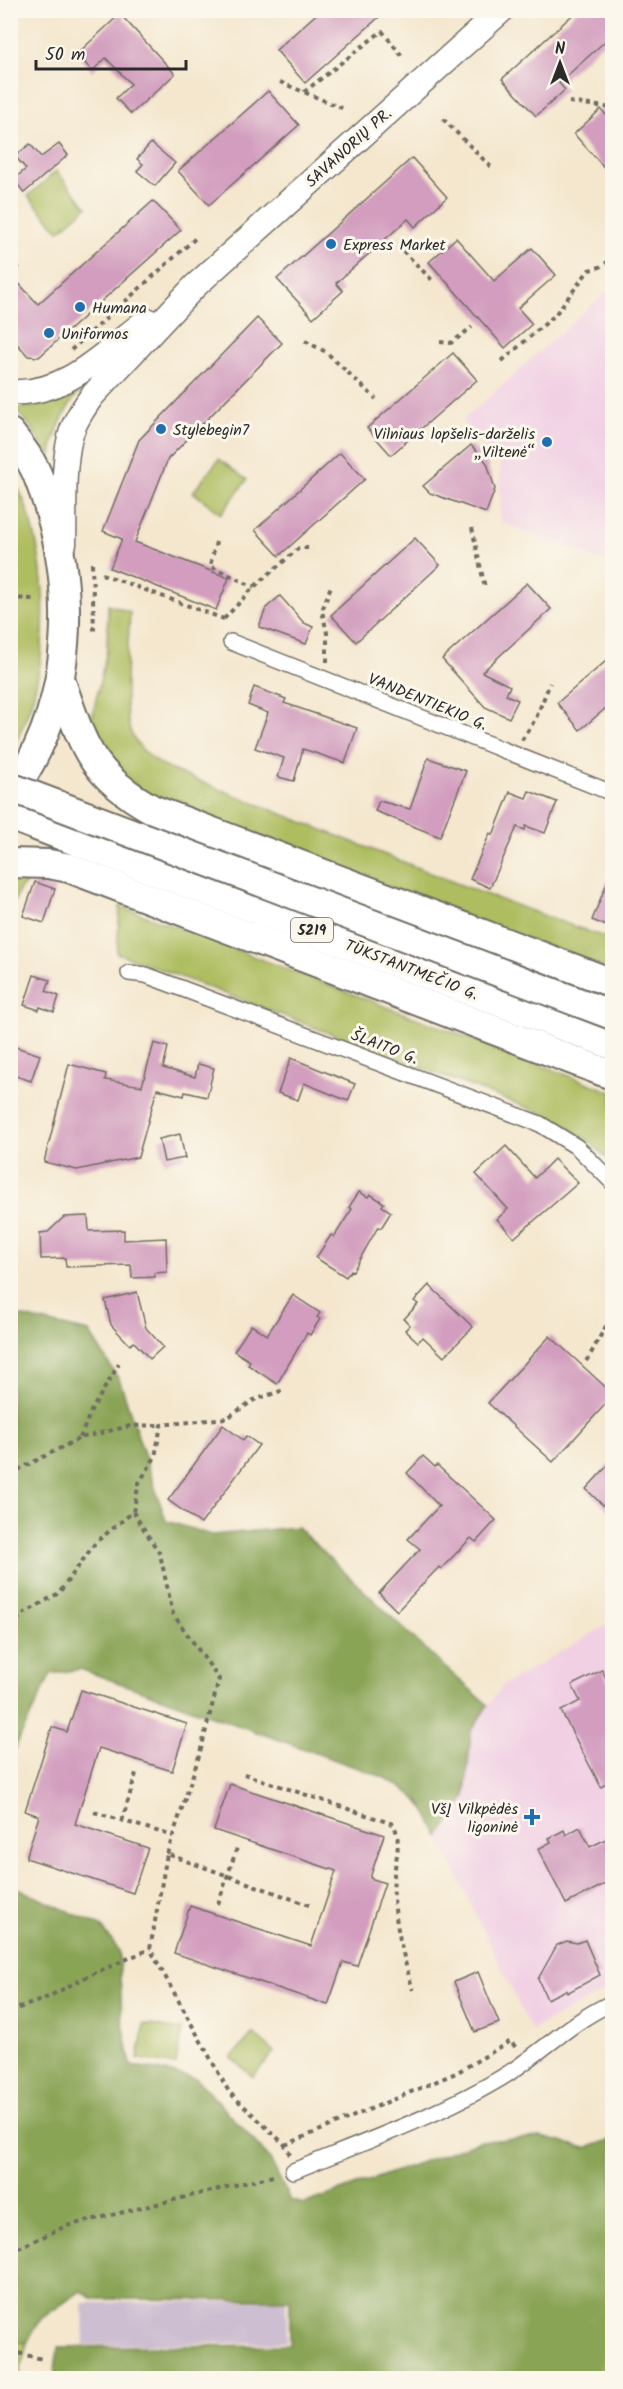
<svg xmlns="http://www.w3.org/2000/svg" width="623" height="2389" font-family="Kalam,sans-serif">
<rect width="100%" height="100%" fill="#fbf7ec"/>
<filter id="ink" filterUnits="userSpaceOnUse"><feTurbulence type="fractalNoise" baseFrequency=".0167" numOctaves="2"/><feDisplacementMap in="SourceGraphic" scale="12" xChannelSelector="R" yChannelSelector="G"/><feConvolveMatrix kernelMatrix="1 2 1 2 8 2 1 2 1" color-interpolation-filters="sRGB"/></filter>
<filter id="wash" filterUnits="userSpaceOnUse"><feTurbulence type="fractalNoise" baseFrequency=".008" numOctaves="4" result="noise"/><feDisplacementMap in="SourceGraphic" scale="24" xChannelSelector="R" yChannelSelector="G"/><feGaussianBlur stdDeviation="1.35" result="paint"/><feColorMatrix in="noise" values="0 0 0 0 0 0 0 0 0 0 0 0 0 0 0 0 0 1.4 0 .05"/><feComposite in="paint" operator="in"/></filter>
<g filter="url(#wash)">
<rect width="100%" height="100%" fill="#f4e7ce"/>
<g fill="#f1d0e4">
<polygon points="612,287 612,564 500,522 500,462 462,421"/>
<polygon points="612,1622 612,1987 531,2030 439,1837 465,1797 471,1731 502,1686"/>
</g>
<polygon fill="#cebed1" points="286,2301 287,2342 84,2345 83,2303"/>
<g fill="#aebd60" stroke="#6c7446" stroke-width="1.5">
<polygon points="56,171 87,207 59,231 28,196"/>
<path d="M 80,390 C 65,410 54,431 51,455 L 48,455 L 31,427 L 14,408 C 38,408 59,403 80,390 Z"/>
<polygon points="219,459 247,480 221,514 193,492"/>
<path d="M 11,475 C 50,538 53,653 25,720 C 21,730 18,741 11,749 Z"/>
<path d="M 108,604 L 130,612 C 129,642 120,710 132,735 C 140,751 154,761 169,769 L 471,889 L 612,940 L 612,971 L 158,801 L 116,774 L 92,732 L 92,718 L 107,650 Z"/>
<path d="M 11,876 L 38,878 C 20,881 16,896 11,911 Z"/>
<polygon points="120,906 612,1092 612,1163 590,1142 552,1117 117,953"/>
<polygon points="144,2024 182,2030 176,2065 138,2059"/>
<polygon points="253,2033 274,2052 253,2077 231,2058"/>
<polygon points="10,2341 27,2343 19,2378 11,2378"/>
</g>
<g fill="#8aa456" stroke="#5a6840" stroke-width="1.5">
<path d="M 11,1314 L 89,1332 L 120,1381 L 166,1521 L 212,1535 L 297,1527 L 440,1663 L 488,1705 L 471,1731 L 465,1797 L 439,1837 C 422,1802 418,1795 383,1777 L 80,1669 L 51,1674 L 11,1756 Z"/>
<polygon points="10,1885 101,1926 119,1951 122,2018 131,2065 196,2078 269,2157 290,2200 304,2204 480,2141 541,2137 586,2148 612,2139 612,2378 54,2378 58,2347 290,2345 290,2300 94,2299 81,2291 41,2319 27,2343 11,2341"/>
</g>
<g id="blocks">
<g fill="#d29dbe">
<polygon points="321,10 387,10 305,83 276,50"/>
<polygon points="578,10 612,10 612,35 559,83 565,90 536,116 502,79"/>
<polygon points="120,14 175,74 131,114 116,98 131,84 106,58 92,71 77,54"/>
<polygon points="268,91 299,125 209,205 178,171"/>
<polygon points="601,109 612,122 612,176 574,134"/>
<polygon points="151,143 175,163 155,186 137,171 143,164 137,159"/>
<polygon points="30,144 41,157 59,144 68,155 24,193 14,179 26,169 15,156"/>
<polygon points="412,158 447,197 415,227 408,219 336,283 343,291 313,318 277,279"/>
<polygon points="153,201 181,230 39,357 28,356 10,336 10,274 38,304"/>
<polygon points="456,238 494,281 532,248 556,275 518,308 532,324 505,348 429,262"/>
<polygon points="257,318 282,343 168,459 135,542 229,578 216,610 110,568 122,539 103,531 139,440"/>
<polygon points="453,353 477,380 391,455 367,428"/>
<polygon points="471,445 487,463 495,489 486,513 430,493 423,486"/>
<polygon points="340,453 365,479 279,556 255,530"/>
<polygon points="415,538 440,565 356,642 331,615"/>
<polygon points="527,583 551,609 482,672 510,686 506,695 518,700 509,718 485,707 442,659"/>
<polygon points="280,596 304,623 313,627 306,644 259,627 266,608"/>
<polygon points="612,656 612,703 580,730 557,703"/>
<polygon points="254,687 286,699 284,703 357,728 345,763 303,749 294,781 278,777 284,758 255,748 268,713 248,705"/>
<polygon points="428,758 466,771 440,837 375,811 379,801 410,809"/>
<polygon points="529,791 557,802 545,833 526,826 525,830 517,827 490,888 470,879 490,833 493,835 510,792 526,798"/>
<polygon points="612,870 612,918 609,927 592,920"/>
<polygon points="35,882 55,889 44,923 23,916"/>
<polygon points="34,975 50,980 46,991 59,996 54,1012 40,1007 39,1010 24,1005"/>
<polygon points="154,1043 168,1047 163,1068 195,1077 198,1064 214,1068 207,1097 185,1092 184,1096 157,1089 138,1157 77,1170 44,1162 69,1064 106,1074 105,1080 142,1086"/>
<polygon points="10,1045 40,1055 31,1081 10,1074"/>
<polygon points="291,1058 355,1084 348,1101 304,1083 298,1100 278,1093"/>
<polygon points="180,1134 185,1158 164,1162 159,1139"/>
<polygon points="506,1146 535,1178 554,1159 578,1183 514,1238 497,1219 508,1209 476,1174"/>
<polygon points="359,1192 368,1197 370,1194 384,1203 382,1206 391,1212 381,1228 378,1227 353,1271 351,1270 346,1277 316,1258 331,1235 334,1237 352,1209 349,1207"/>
<polygon points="88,1216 89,1231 124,1230 124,1240 166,1238 167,1272 154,1273 155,1277 132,1278 131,1265 66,1267 65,1258 41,1259 40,1233 48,1232 64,1217"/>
<polygon points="429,1285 473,1327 444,1357 423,1337 418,1342 405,1330 410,1325 404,1319 418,1304 414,1301"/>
<polygon points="137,1292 146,1328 163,1347 150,1359 134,1342 130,1345 111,1325 105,1300"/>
<polygon points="293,1295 320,1313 317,1317 320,1319 310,1335 307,1333 277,1384 248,1365 250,1361 234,1351 251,1325 267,1335"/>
<polygon points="550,1336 612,1393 612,1397 553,1462 488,1403"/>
<polygon points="223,1425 243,1440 246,1436 259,1445 201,1524 168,1500"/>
<polygon points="423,1456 435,1467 437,1465 496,1520 476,1542 471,1538 441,1569 439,1567 397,1611 379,1593 420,1549 408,1539 439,1506 407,1473"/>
<polygon points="612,1461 612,1514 586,1489"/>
<polygon points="602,1670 612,1690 612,1781 601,1787 561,1711 580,1701 572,1685"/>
<polygon points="81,1690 187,1724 172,1771 99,1748 75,1824 148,1848 133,1893 26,1858 39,1816 25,1811 52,1727 67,1732"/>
<polygon points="230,1784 384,1835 370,1878 385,1883 357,1966 343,1962 328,2005 174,1953 190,1906 311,1946 336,1871 214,1830"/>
<polygon points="580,1827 590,1847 612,1836 612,1878 606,1881 607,1883 566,1904 538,1849 551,1842 549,1838 564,1830 566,1835"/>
<polygon points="585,1940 600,1975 567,1993 566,1990 547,1999 538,1979 557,1945 567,1941 577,1943"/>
<polygon points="478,1972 499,2023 475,2032 454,1982"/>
</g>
</g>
</g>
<g filter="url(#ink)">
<use href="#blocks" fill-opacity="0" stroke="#716d64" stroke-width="1.5"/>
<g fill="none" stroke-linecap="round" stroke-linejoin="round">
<g stroke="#716d64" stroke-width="18">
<g id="street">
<polyline points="231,642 612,793"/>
<polyline points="129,973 146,975 540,1124 577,1147 612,1182"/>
<path d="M 293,2171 C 362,2143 443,2114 506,2075 C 542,2052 573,2020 612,2003"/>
</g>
</g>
<g stroke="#716d64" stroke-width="27">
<g id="primary">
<path d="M 10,392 C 67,396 105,351 147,320"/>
<path d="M 64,544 C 65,509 62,471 70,437 C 74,422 83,409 92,396 L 195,286 L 502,10"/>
</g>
</g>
<g stroke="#716d64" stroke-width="32">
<g id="highway">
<path d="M 10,433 C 21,447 33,462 39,479 C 78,580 77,705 10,794"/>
<path d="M 60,679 C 83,744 88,773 152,809 L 612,983"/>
<polyline points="10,816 612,1045"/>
<polyline points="10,863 49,864 69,868 612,1075"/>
</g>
</g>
<g stroke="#716d64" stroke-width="4" stroke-dasharray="4.5 4.5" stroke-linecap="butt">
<polyline points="280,82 344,109"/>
<polyline points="304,92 382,31 402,56"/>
<polyline points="569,102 612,108"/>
<polyline points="443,119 493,169"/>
<polyline points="403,251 432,280"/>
<polyline points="10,259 20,270"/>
<polyline points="305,341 326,352 376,399"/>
<polyline points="440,342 451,343 472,327"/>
<polyline points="71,350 198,236"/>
<polyline points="502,361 554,316 589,270 600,267 612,259"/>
<polyline points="472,528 485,588"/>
<polyline points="216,542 210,566 254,587"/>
<polyline points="92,563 94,631"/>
<polyline points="102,574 224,619"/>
<polyline points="10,598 33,599"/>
<polyline points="224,619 254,587 299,548 309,548"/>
<polyline points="327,662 327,633 322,611 331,586"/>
<polyline points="522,740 536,718 550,683"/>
<path d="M 586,1361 C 595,1349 603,1327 612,1319"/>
<polyline points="80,1438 91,1411 119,1364"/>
<polyline points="10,1474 80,1438 130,1426 161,1425"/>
<polyline points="133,1512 160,1554 173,1614 219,1679 200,1753 167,1854"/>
<polyline points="10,1627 23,1614 59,1593 96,1542 133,1512 139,1483 155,1457 161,1425 227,1418 254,1400 284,1390"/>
<path d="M 244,1774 L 393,1824 C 402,1839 396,1858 394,1874 C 391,1909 403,1957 413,1990"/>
<polyline points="94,1812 173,1836"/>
<polyline points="122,1821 137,1770"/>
<polyline points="218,1904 238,1845"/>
<polyline points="10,2011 44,1999 88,1976 150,1949"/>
<polyline points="285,2145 456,2073 511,2041 516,2048"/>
<polyline points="290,2155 285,2145 229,2092 150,1949 167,1854 309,1905"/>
<polyline points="10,2252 66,2226 277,2175"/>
<polyline points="10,2351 42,2359"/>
</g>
<use href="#street" stroke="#fff" stroke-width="15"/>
<use href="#primary" stroke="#fff" stroke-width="24"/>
<use href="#highway" stroke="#fff" stroke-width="28"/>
<g stroke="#716d64" stroke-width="32" stroke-linecap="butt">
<polyline id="highway-bridge" points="10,787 612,1015"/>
</g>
<use href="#highway-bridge" stroke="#fff" stroke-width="28"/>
</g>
</g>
<g fill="#1f6fb2" stroke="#fbf7ec" stroke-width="2">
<circle cx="331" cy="244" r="6"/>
<circle cx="80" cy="307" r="6"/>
<circle cx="49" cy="333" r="6"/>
<circle cx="161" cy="429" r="6"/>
<circle cx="547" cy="442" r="6"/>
<path d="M529 1808h6v6h6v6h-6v6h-6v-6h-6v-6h6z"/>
</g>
<g text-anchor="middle" stroke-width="6" stroke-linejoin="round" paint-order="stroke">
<rect fill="#fbf7ec" stroke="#696865" stroke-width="1.5" x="291" y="918" width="42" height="24" rx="4.5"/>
<g font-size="15" font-weight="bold" fill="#2b2b2b">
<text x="312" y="935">5219</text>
</g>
<g font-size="16" fill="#2b2b2b" stroke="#fbf7ec">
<text transform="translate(348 147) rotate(-42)" y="6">SAVANORIŲ PR.</text>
<text transform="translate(428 701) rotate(22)" y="6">VANDENTIEKIO G.</text>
<text transform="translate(412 969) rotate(21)" y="6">TŪKSTANTMEČIO G.</text>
<text transform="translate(385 1046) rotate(21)" y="6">ŠLAITO G.</text>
</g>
<g font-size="16" fill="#2b2b2b" stroke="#fbf7ec" text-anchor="start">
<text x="343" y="250">Express Market</text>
<text x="92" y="313">Humana</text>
<text x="61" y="339">Uniformos</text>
<text x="173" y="435">Stylebegin7</text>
<text x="535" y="439" text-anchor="end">Vilniaus lopšelis-darželis<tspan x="535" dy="18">„Viltenė“</tspan></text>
<text x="518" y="1814" text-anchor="end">VšĮ Vilkpėdės<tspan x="518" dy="18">ligoninė</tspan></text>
</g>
</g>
<rect width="623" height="2389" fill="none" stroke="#fbf7ec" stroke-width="36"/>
<g transform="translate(560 63)" stroke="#fbf7ec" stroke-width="4.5" paint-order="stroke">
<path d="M0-4.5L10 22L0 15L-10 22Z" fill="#2b2b2b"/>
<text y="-9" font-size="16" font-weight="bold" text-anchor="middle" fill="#2b2b2b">N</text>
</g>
<path d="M36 60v9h150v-9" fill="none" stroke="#2b2b2b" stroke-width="3"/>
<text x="45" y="60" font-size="18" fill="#2b2b2b" stroke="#fbf7ec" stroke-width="4.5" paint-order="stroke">50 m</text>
</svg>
